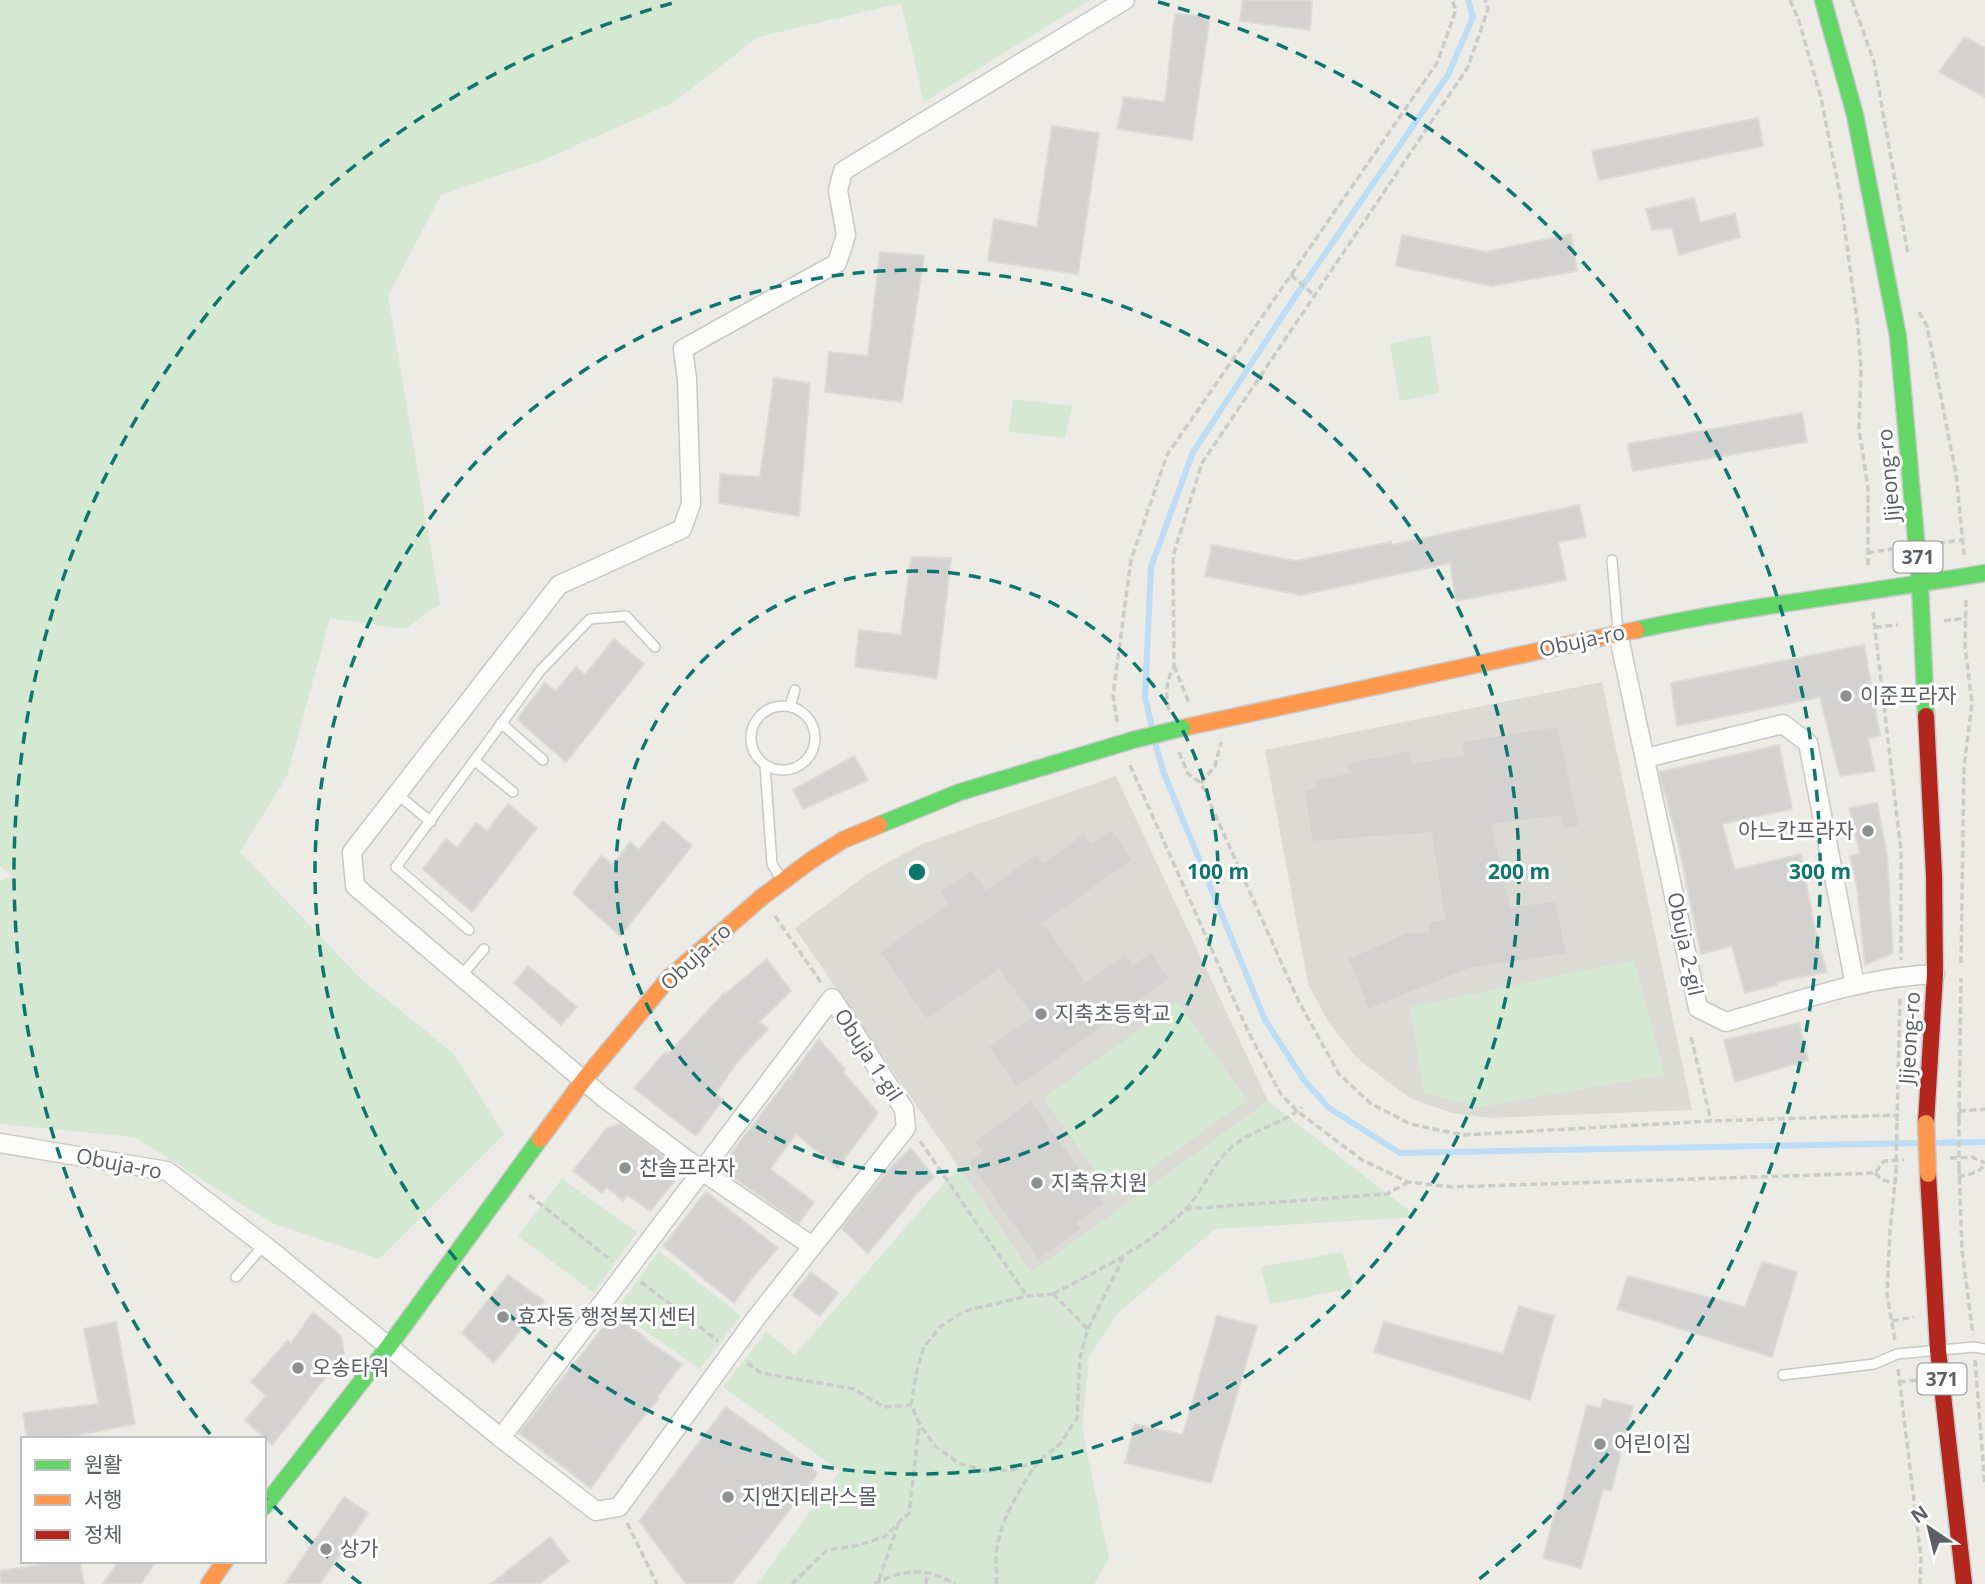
<svg xmlns="http://www.w3.org/2000/svg" width="1985" height="1584" font-family="'Open Sans','Noto Sans KR',sans-serif">
<rect width="100%" height="100%" fill="#ecebe6"/>
<g fill="#dcdad5">
<polygon points="1602,682 1692,1110 1489,1118 1452,1113 1410,1098 1357,1058 1329,1023 1308,984 1265,750"/>
<polygon points="1116,776 1268,1101 1031,1273 795,928 869,873 922,844"/>
</g>
<g fill="#d5e8d2">
<polygon points="0,0 1090,0 924,102 901,3 758,37 674,102 541,161 441,195 388,296 440,604 405,629 330,618 287,776 240,852 359,977 453,1053 504,1134 379,1259 272,1223 134,1137 0,1124 0,881 13,876 0,866"/>
<polygon points="1430,335 1439,393 1400,401 1390,344"/>
<polygon points="1013,399 1072,406 1065,438 1009,432"/>
<polygon points="1634,960 1665,1075 1479,1107 1424,1093 1410,1007"/>
<polygon points="1178,1002 1247,1100 1113,1196 1043,1098"/>
<polygon points="1268,1101 1417,1217 1215,1229 1117,1314 1089,1357 1082,1428 1109,1559 1094,1584 757,1584 840,1471 723,1387 766,1332 795,1355 958,1167 1031,1273"/>
<polygon points="562,1179 637,1232 594,1293 518,1236"/>
<polygon points="659,1251 741,1316 700,1369 616,1310"/>
<polygon points="1342,1252 1354,1288 1270,1304 1261,1267"/>
</g>
<g fill="none" stroke-linecap="round" stroke-linejoin="round">
<g stroke="#bcddf5" stroke-width="6">
<polyline points="1152,728 1145,697 1151,567 1193,452 1295,297 1448,75 1473,17 1468,0"/>
<polyline points="1155,742 1163,771 1265,1020 1304,1080 1329,1108 1400,1153 1918,1143"/>
<polyline points="1933,1143 1985,1142"/>
</g>
</g>
<g fill="#d3d2d0" stroke="#dcdad6" stroke-width="2">
<polygon points="1243,0 1312,0 1310,30 1240,21"/>
<polygon points="1175,14 1210,16 1192,140 1117,129 1124,97 1165,102"/>
<polygon points="1965,37 1985,48 1985,97 1939,72"/>
<polygon points="1758,118 1763,146 1599,180 1592,151"/>
<polygon points="1052,126 1099,133 1078,274 988,261 994,219 1037,227"/>
<polygon points="1694,198 1700,222 1735,214 1740,237 1679,255 1672,228 1652,230 1646,209"/>
<polygon points="1571,234 1577,271 1492,286 1396,266 1402,235 1486,252"/>
<polygon points="880,252 924,256 902,402 825,392 829,352 868,356"/>
<polygon points="774,378 810,383 799,516 719,503 720,474 760,477"/>
<polygon points="1802,413 1807,442 1633,471 1628,444"/>
<polygon points="1579,505 1586,537 1558,542 1566,580 1456,601 1450,563 1301,595 1205,576 1212,545 1295,561 1391,542 1391,545"/>
<polygon points="911,557 951,558 937,678 855,667 859,630 901,635"/>
<polygon points="614,639 644,664 566,762 517,719 545,683 556,691 576,667 585,675"/>
<polygon points="1864,645 1880,736 1868,738 1875,771 1840,776 1820,697 1677,726 1671,683"/>
<polygon points="1558,726 1580,826 1564,830 1561,816 1492,825 1511,906 1556,901 1567,954 1469,969 1368,1010 1348,958 1408,932 1428,932 1428,921 1444,919 1431,833 1312,842 1304,791 1315,788 1314,779 1348,773 1346,763 1411,750 1413,763 1464,755 1461,741"/>
<polygon points="1779,745 1792,809 1722,824 1735,870 1801,854 1817,940 1827,972 1776,982 1777,985 1745,993 1732,946 1701,954 1678,842 1659,772"/>
<polygon points="854,756 868,780 803,809 793,790"/>
<polygon points="1877,803 1887,855 1893,953 1865,965 1857,887 1850,856 1860,853 1849,808"/>
<polygon points="508,804 537,828 472,912 423,869 446,839 457,848 476,823 487,831"/>
<polygon points="663,821 692,846 620,936 573,893 601,856 613,865 630,842 639,850"/>
<polygon points="1112,829 1133,860 1044,923 1086,981 1125,954 1133,964 1151,952 1170,979 1017,1088 988,1047 1032,1016 999,970 927,1020 879,952 948,904 940,892 972,869 986,889 1037,853 1043,862 1084,833 1091,843"/>
<polygon points="767,959 791,991 759,1022 768,1029 740,1059 715,1093 723,1100 696,1136 634,1088 665,1052 668,1054 724,993 725,994"/>
<polygon points="528,966 577,1007 561,1025 514,983"/>
<polygon points="1799,1023 1808,1060 1735,1082 1724,1040"/>
<polygon points="819,1039 845,1069 843,1072 878,1113 838,1168 796,1134 770,1169 814,1202 799,1223 720,1168"/>
<polygon points="1031,1100 1105,1204 1078,1223 1082,1229 1038,1260 968,1162 982,1152 974,1141"/>
<polygon points="621,1124 675,1165 675,1181 650,1211 627,1195 623,1201 607,1187 602,1193 573,1171 607,1128"/>
<polygon points="911,1148 934,1177 911,1199 912,1200 868,1253 841,1228 893,1165"/>
<polygon points="706,1192 778,1248 751,1279 734,1303 663,1246"/>
<polygon points="1762,1262 1797,1272 1772,1357 1617,1309 1628,1276 1745,1307"/>
<polygon points="811,1272 838,1293 820,1316 792,1295"/>
<polygon points="508,1275 544,1301 494,1363 462,1333"/>
<polygon points="1519,1306 1554,1316 1530,1400 1374,1352 1384,1322 1503,1354"/>
<polygon points="313,1312 341,1336 344,1354 272,1445 245,1420 266,1396 251,1382 288,1340 291,1343"/>
<polygon points="614,1314 646,1338 645,1339 682,1364 657,1397 659,1398 634,1428 591,1488 519,1433"/>
<polygon points="1217,1316 1257,1326 1211,1483 1125,1463 1135,1424 1183,1435"/>
<polygon points="116,1322 135,1424 57,1439 27,1439 23,1413 99,1404 84,1329"/>
<polygon points="1603,1399 1633,1406 1611,1491 1603,1489 1581,1568 1543,1558 1558,1502 1562,1503 1587,1405 1601,1408"/>
<polygon points="726,1407 818,1473 732,1584 686,1584 639,1521"/>
<polygon points="344,1497 368,1513 320,1584 285,1584"/>
<polygon points="550,1537 569,1561 539,1584 491,1584"/>
<polygon points="44,1561 80,1561 84,1584 0,1584 0,1571 45,1564"/>
<polygon points="119,1561 156,1561 141,1584 103,1584"/>
</g>
<g fill="none" stroke-linecap="round" stroke-linejoin="round">
<g stroke="#c8c8c7" stroke-width="12">
<g id="lane">
<polyline points="1612,560 1618,631"/>
<circle cx="783" cy="738" r="32"/>
<polyline points="790,706 795,690"/>
<polyline points="501,723 543,760"/>
<polyline points="475,761 513,792"/>
<polyline points="765,765 772,864 782,880"/>
<polyline points="397,794 431,822"/>
<polyline points="469,930 396,867 540,671 590,619 626,616 655,647"/>
<polyline points="460,977 484,949"/>
<polyline points="236,1277 264,1245"/>
<polyline points="1783,1375 1874,1364 1897,1354 1974,1347 1985,1349"/>
</g>
</g>
<g stroke="#c8c8c7" stroke-width="21">
<g id="street">
<path d="M 1618,633 L 1698,1008 L 1726,1022 C 1795,1002 1863,977 1935,974"/>
<polyline points="1646,758 1783,724 1808,743 1855,985"/>
<polyline points="0,1143 167,1171 264,1245 501,1438 596,1511 619,1507 756,1318 906,1128 904,1109 832,998 501,1438"/>
<polyline points="812,1246 702,1171 603,1097 355,886 352,852 559,585 682,529 691,504 687,379 683,349 837,263 846,235 838,190 843,171 1125,0"/>
</g>
</g>
<g stroke="#c9c9c8" stroke-width="19">
<g id="fast">
<polyline points="1823,0 1855,115 1898,336 1920,584 1926,716"/>
<path d="M 1636,630 C 1751,605 1869,593 1985,573"/>
<polyline points="879,825 960,792 1133,740"/>
<polyline points="264,1507 389,1346 540,1139"/>
</g>
</g>
<g stroke="#c9c9c8" stroke-width="19">
<g id="slow">
<polyline points="1182,728 1636,630"/>
<polyline points="540,1139 583,1081 669,978 762,897 810,861 843,840 879,825"/>
<polyline points="209,1584 225,1561"/>
</g>
</g>
<g stroke="#c9c9c8" stroke-width="19">
<g id="jam">
<polyline points="1926,1123 1935,974 1934,875 1926,716"/>
<polyline points="1928,1174 1938,1350 1964,1584"/>
</g>
</g>
<g stroke="#c9cdca" stroke-width="3.5" stroke-dasharray="7 3.5" stroke-linecap="butt">
<polyline points="1790,0 1799,21 1821,98 1840,194 1858,327 1861,368 1859,429 1868,488 1868,567"/>
<polyline points="1852,0 1874,62 1908,254"/>
<polyline points="1291,275 1315,296"/>
<polyline points="1919,312 1927,326 1956,474 1964,555"/>
<polyline points="1938,543 1963,540"/>
<polyline points="1867,553 1892,549"/>
<polyline points="1873,612 1901,851 1901,960"/>
<polyline points="1944,621 1966,618"/>
<polyline points="1875,627 1898,625"/>
<polyline points="1174,666 1189,703"/>
<path d="M 1169,710 C 1165,693 1166,682 1174,666 L 1173,556 L 1202,463 L 1468,67 L 1488,9 L 1485,0"/>
<polyline points="1117,722 1113,695 1131,560 1167,455 1437,63 1456,10 1452,0"/>
<polyline points="1179,752 1188,774 1201,783 1299,1002 1339,1074 1370,1103 1410,1124 1463,1135 1711,1121 1898,1115"/>
<polyline points="1130,765 1247,1029 1280,1093 1297,1111 1362,1160 1408,1182 1452,1187 1875,1173 1884,1161 1904,1160"/>
<polyline points="1201,783 1215,766 1221,742"/>
<polyline points="775,916 822,984"/>
<polyline points="1961,963 1964,767 1972,703 1965,647 1966,597"/>
<polyline points="1691,1037 1711,1121"/>
<polyline points="1959,1111 1985,1109"/>
<polyline points="1959,1119 1961,978"/>
<polyline points="1897,1121 1900,996"/>
<polyline points="920,1141 1027,1296"/>
<polyline points="1950,1158 1972,1157 1985,1163"/>
<polyline points="1959,1167 1962,1250 1973,1335"/>
<polyline points="1875,1173 1882,1180 1896,1183"/>
<polyline points="1958,1177 1977,1172 1985,1165"/>
<polyline points="529,1195 612,1261"/>
<polyline points="1185,1209 1387,1194 1407,1183"/>
<polyline points="641,1282 718,1341"/>
<polygon points="1053,1294 1088,1329 1080,1357 1077,1418 1061,1443 1040,1460 1013,1470 986,1471 959,1463 936,1447 920,1425 911,1405 916,1374 924,1347 941,1326 965,1311 1028,1296"/>
<path d="M 1053,1294 C 1099,1270 1146,1247 1184,1211 C 1204,1191 1213,1160 1237,1143 C 1257,1128 1283,1124 1302,1107"/>
<polyline points="1892,1321 1914,1317"/>
<polyline points="1088,1329 1123,1258"/>
<polyline points="1895,1340 1887,1295 1890,1231 1896,1172"/>
<polyline points="1975,1360 1985,1486"/>
<polyline points="747,1363 761,1373 854,1389 884,1407 911,1405"/>
<polyline points="1898,1369 1921,1558 1920,1584"/>
<polyline points="1899,1382 1918,1380"/>
<polyline points="627,1523 657,1584"/>
<polyline points="879,1580 898,1525"/>
<polyline points="792,1584 827,1550 855,1546 884,1537 909,1513 919,1427"/>
<path d="M 874,1584 C 902,1569 927,1567 955,1584"/>
<polyline points="926,1584 928,1572"/>
<path d="M 996,1584 C 998,1575 995,1566 996,1556 C 999,1520 1020,1489 1039,1460"/>
</g>
<use href="#lane" stroke="#fcfcfb" stroke-width="9"/>
<use href="#street" stroke="#fcfcfb" stroke-width="18"/>
<use href="#fast" stroke="#63d668" stroke-width="16"/>
<use href="#slow" stroke="#ff974d" stroke-width="16"/>
<use href="#jam" stroke="#b3261e" stroke-width="16"/>
<g stroke="#c9c9c8" stroke-width="19" stroke-linecap="butt">
<polyline id="fast-bridge" points="1133,740 1182,728"/>
</g>
<g stroke="#c9c9c8" stroke-width="19" stroke-linecap="butt">
<polyline id="slow-bridge" points="1926,1123 1928,1174"/>
</g>
<g stroke="#c9cdca" stroke-width="3.5" stroke-dasharray="7 3.5" stroke-linecap="butt">
<polyline points="1959,1119 1959,1167"/>
<polyline points="1896,1172 1897,1121"/>
</g>
<use href="#fast-bridge" stroke="#63d668" stroke-width="16"/>
<use href="#slow-bridge" stroke="#ff974d" stroke-width="16"/>
</g>
<g fill="none" stroke="#0f766e" stroke-width="3.5" stroke-dasharray="12 9">
<circle cx="917" cy="872" r="301"/>
<circle cx="917" cy="872" r="602"/>
<path d="M361 1584A903 903 0 0 1 267 1499M210 1434A903 903 0 0 1 676 2M1158 2A903 903 0 0 1 1473 1584"/>
</g>
<g fill="#8e9192" stroke="#fff" stroke-width="2.5">
<circle cx="1846" cy="696" r="7"/>
<circle cx="1868" cy="831" r="7"/>
<circle cx="1041" cy="1014" r="7"/>
<circle cx="625" cy="1168" r="7"/>
<circle cx="1037" cy="1183" r="7"/>
<circle cx="503" cy="1317" r="7"/>
<circle cx="298" cy="1368" r="7"/>
<circle cx="1600" cy="1444" r="7"/>
<circle cx="728" cy="1497" r="7"/>
<circle cx="326" cy="1549" r="7"/>
</g>
<g text-anchor="middle" stroke-width="6" stroke-linejoin="round" paint-order="stroke">
<g fill="#fff" stroke="#8d9092" stroke-width="2">
<rect x="1893.5" y="541.5" width="49" height="31" rx="5"/>
<rect x="1917.5" y="1363.5" width="49" height="31" rx="5"/>
</g>
<g font-size="19" font-weight="bold" fill="#5c6064">
<text x="1918" y="564">371</text>
<text x="1942" y="1386">371</text>
</g>
<g font-size="21" fill="#5c6064" stroke="#fff">
<text transform="translate(1889 475) rotate(-95)" y="7">Jijeong-ro</text>
<text transform="translate(1582 641) rotate(-12)" y="7">Obuja-ro</text>
<text transform="translate(1685 944) rotate(78)" y="7">Obuja 2-gil</text>
<text transform="translate(696 957) rotate(-43)" y="7">Obuja-ro</text>
<text transform="translate(1910 1038) rotate(-86)" y="7">Jijeong-ro</text>
<text transform="translate(868 1055) rotate(57)" y="7">Obuja 1-gil</text>
<text transform="translate(119 1164) rotate(11)" y="7">Obuja-ro</text>
</g>
<g font-size="21" fill="#5c6064" stroke="#fff" text-anchor="start">
<text x="1860" y="703">이준프라자</text>
<text x="1854" y="838" text-anchor="end">아느칸프라자</text>
<text x="1055" y="1021">지축초등학교</text>
<text x="639" y="1175">찬솔프라자</text>
<text x="1051" y="1190">지축유치원</text>
<text x="517" y="1324">효자동 행정복지센터</text>
<text x="312" y="1375">오송타워</text>
<text x="1614" y="1451">어린이집</text>
<text x="742" y="1504">지앤지테라스몰</text>
<text x="340" y="1556">상가</text>
</g>
</g>
<circle cx="917" cy="872" r="10" fill="#0f766e" stroke="#fff" stroke-width="3.5"/>
<g font-size="21" text-anchor="middle" font-weight="bold" fill="#0f766e" stroke="#fff" stroke-width="6" stroke-linejoin="round" paint-order="stroke">
<text x="1218" y="879">100 m</text>
<text x="1519" y="879">200 m</text>
<text x="1820" y="879">300 m</text>
</g>
<rect x="21" y="1437" width="245" height="126" fill="#ffffff" stroke="#bebfc1" stroke-width="2"/>
<rect x="35" y="1460" width="35" height="10" fill="#63d668" stroke="#bebfc1" stroke-width="2"/>
<text x="84" y="1472" font-size="21" fill="#5c6064">원활</text>
<rect x="35" y="1495" width="35" height="10" fill="#ff974d" stroke="#bebfc1" stroke-width="2"/>
<text x="84" y="1507" font-size="21" fill="#5c6064">서행</text>
<rect x="35" y="1530" width="35" height="10" fill="#b3261e" stroke="#bebfc1" stroke-width="2"/>
<text x="84" y="1542" font-size="21" fill="#5c6064">정체</text>
<g transform="translate(1929 1528) rotate(325)" stroke="#ffffff" stroke-width="5" paint-order="stroke">
<path d="M0-5L12 26L0 18L-12 26Z" fill="#5c6064"/>
<text y="-10" font-size="19" font-weight="bold" text-anchor="middle" fill="#5c6064">N</text>
</g>
</svg>
